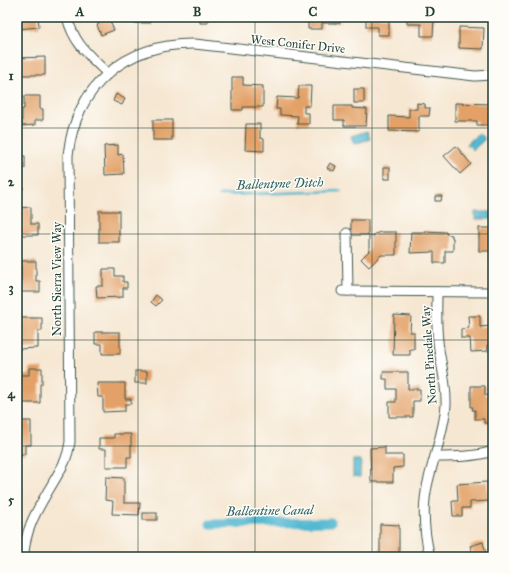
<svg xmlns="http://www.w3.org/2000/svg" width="510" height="574" font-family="'IM FELL Great Primer',serif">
<rect width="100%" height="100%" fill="#fdfcf7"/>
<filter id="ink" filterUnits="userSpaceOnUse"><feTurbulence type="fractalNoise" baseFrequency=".025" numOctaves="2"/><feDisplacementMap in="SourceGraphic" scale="8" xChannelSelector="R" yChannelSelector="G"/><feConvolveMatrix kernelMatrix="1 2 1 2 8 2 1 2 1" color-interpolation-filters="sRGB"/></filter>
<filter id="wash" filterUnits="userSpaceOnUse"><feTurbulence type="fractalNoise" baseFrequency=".012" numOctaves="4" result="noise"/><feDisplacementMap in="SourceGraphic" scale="16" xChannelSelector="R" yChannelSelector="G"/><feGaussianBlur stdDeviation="0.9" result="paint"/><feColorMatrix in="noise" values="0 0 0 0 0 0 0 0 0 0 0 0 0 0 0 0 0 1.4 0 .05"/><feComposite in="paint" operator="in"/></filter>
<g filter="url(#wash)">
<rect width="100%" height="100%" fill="#f6e7d2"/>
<g fill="#53b8d1" stroke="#397a82">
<polygon points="367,131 370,139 354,144 351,136"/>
<polygon points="479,133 485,139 473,150 467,144"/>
<rect x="475" y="212" width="17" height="7"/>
<polygon points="353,460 361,460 360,477 353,476"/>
</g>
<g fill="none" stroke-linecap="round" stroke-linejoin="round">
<polyline stroke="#53b8d1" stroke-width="2.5" points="219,195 341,191"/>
<polyline stroke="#53b8d1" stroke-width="9" points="210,524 331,522"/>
</g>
<g id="blocks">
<g fill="#e3a167">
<polygon points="17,17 38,17 39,27 17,29"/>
<polygon points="97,17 120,17 110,21 114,30 101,35 97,25 99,24"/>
<rect x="133" y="17" width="17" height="6"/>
<polygon points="200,17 216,17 216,19 208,19 208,23 200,23"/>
<polygon points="251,17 265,17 265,20 251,19"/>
<polygon points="308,17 340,17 340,23 322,23 322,29 308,29"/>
<polygon points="366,17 389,17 389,35 378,35 378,27 366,27"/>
<polygon points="407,17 434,17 433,36 421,36 421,24 407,24"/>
<polygon points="459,27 484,28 483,49 459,48"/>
<polygon points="45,57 45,75 17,75 17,58"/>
<polygon points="232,77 243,77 243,85 263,86 263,107 243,107 243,110 232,110"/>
<polygon points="299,86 311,86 310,106 304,106 304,113 309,113 309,124 297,124 298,116 280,115 280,109 276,109 277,97 298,98"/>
<rect x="354" y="89" width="10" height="14"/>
<polygon points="116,94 125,99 122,105 113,101"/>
<polygon points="24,96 40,96 40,109 43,109 43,120 35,120 35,125 22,126 22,109 24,109"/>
<polygon points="417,103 425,104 425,108 430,108 429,116 419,116 419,132 389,131 389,116 409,117 409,109 417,109"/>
<polygon points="455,103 492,104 492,125 477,125 477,121 455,121"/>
<polygon points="334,106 352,106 352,108 367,109 366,126 344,126 344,120 334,120"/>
<rect x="153" y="120" width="19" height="20"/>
<polygon points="246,124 260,124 260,138 264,139 264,151 245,150"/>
<polygon points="118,145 118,155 123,154 124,174 105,175 104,146"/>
<polygon points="456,146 471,164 460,174 444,156"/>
<polygon points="17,156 25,156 25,169 23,169 23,189 17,189"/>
<polygon points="330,163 336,166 334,171 327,168"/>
<rect x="384" y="167" width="6" height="12"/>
<polygon points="435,196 442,196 441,201 435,201"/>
<polygon points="31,207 31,224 38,224 38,235 17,235 17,208"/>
<rect x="99" y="211" width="20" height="31"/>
<rect x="351" y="220" width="17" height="15"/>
<rect x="479" y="228" width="14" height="23"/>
<polygon points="424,231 446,232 446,234 452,235 452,238 453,238 453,251 445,251 445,263 434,263 434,252 410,253 411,232 424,232"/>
<polygon points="380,232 396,232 396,255 381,255 369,267 361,259 369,251 369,236 374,236 374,234 378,233"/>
<polygon points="21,261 36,261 36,281 40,281 40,292 21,292"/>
<polygon points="103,269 115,269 115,276 123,276 123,282 127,282 127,288 123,288 123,297 97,298 96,286 103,286"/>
<polygon points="156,295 162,300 156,306 151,302"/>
<polygon points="394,315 411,316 410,332 414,332 414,349 410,349 410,355 393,355"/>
<polygon points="468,316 480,316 480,327 491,326 492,345 487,345 488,351 471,352 470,338 461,338 461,329 469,328"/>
<polygon points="17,318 42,318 42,331 38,331 38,348 17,349"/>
<polygon points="95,332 120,332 120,354 102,354 102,344 95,344"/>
<polygon points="29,368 42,368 42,384 40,384 40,403 17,403 17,375 29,375"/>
<rect x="135" y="371" width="12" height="12"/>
<polygon points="383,372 408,372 408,389 420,389 420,401 413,401 413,417 389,417 389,402 396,402 396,389 387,389 387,379 383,379"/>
<polygon points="97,383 125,383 125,399 131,399 131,404 125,404 125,411 103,412 103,397 98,397"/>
<polygon points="471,386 485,386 485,395 493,396 493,423 484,423 484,419 475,419 475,410 472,410 473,407 471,407"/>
<polygon points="17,421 31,421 31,445 25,445 25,454 17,454"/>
<polygon points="114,434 131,434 131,457 127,457 127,467 106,467 106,449 99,449 99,438 114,438"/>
<polygon points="385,447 385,455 403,455 403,467 393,468 393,482 371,482 370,448"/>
<polygon points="106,477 124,478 124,503 140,503 139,515 112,514 113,501 105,500"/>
<polygon points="487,482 489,501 470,502 470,508 462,508 462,516 453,516 452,501 458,501 457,484"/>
<rect x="143" y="513" width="14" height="7"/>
<polygon points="380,524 399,525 399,555 380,555"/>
<polygon points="483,542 487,557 466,557 473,555 470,546"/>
</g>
</g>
</g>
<g filter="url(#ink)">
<use href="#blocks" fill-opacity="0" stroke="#3f564c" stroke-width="1"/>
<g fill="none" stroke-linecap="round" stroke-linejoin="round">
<g stroke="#3f564c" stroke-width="11">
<g id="minor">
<path d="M 67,17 C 74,44 89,55 108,74"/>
<polyline points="347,233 348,291"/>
<polyline points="342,291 493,292"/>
<path d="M 435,457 C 455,457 474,457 493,451"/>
<path d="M 24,557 C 24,521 50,492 65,461 L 68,452 L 70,442 L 68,155 C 76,86 125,43 195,44 L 475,76 L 493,75"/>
<path d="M 430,557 C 424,533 422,506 428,482 C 434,456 444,431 446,405 C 447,382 440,363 438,341 C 436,325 437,309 437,292"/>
</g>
</g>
<use href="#minor" stroke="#fff" stroke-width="9"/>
</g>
</g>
<path fill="none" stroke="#1f3d34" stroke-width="1" stroke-opacity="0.55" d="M 138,17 L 138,557M 255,17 L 255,557M 372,17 L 372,557M 17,128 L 493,128M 17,234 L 493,234M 17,340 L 493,340M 17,446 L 493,446"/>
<g text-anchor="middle" stroke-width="3" stroke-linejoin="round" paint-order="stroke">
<g font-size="12" fill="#1f3d34" stroke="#fdfcf7">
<text transform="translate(298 44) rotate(6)" y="4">West Conifer Drive</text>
<text transform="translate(57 279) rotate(-90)" y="4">North Sierra View Way</text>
<text transform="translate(429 355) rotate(-94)" y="4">North Pinedale Way</text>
</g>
<g font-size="13" font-style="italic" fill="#2f6263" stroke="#fdfcf7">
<text transform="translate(280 183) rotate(-2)" y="5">Ballentyne Ditch</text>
<text transform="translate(270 510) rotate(-1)" y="5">Ballentine Canal</text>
</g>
</g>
<rect width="510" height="574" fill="none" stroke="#fdfcf7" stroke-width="44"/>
<rect x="22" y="22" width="466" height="530" fill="none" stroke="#1f3d34" stroke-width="1.5"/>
<g font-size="13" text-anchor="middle" font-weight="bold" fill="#1f3d34">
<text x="80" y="16">A</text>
<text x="197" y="16">B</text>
<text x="313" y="16">C</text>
<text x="430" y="16">D</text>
<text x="11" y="80">1</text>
<text x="11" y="186">2</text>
<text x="11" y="292">3</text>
<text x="11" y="398">4</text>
<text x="11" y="504">5</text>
</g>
</svg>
